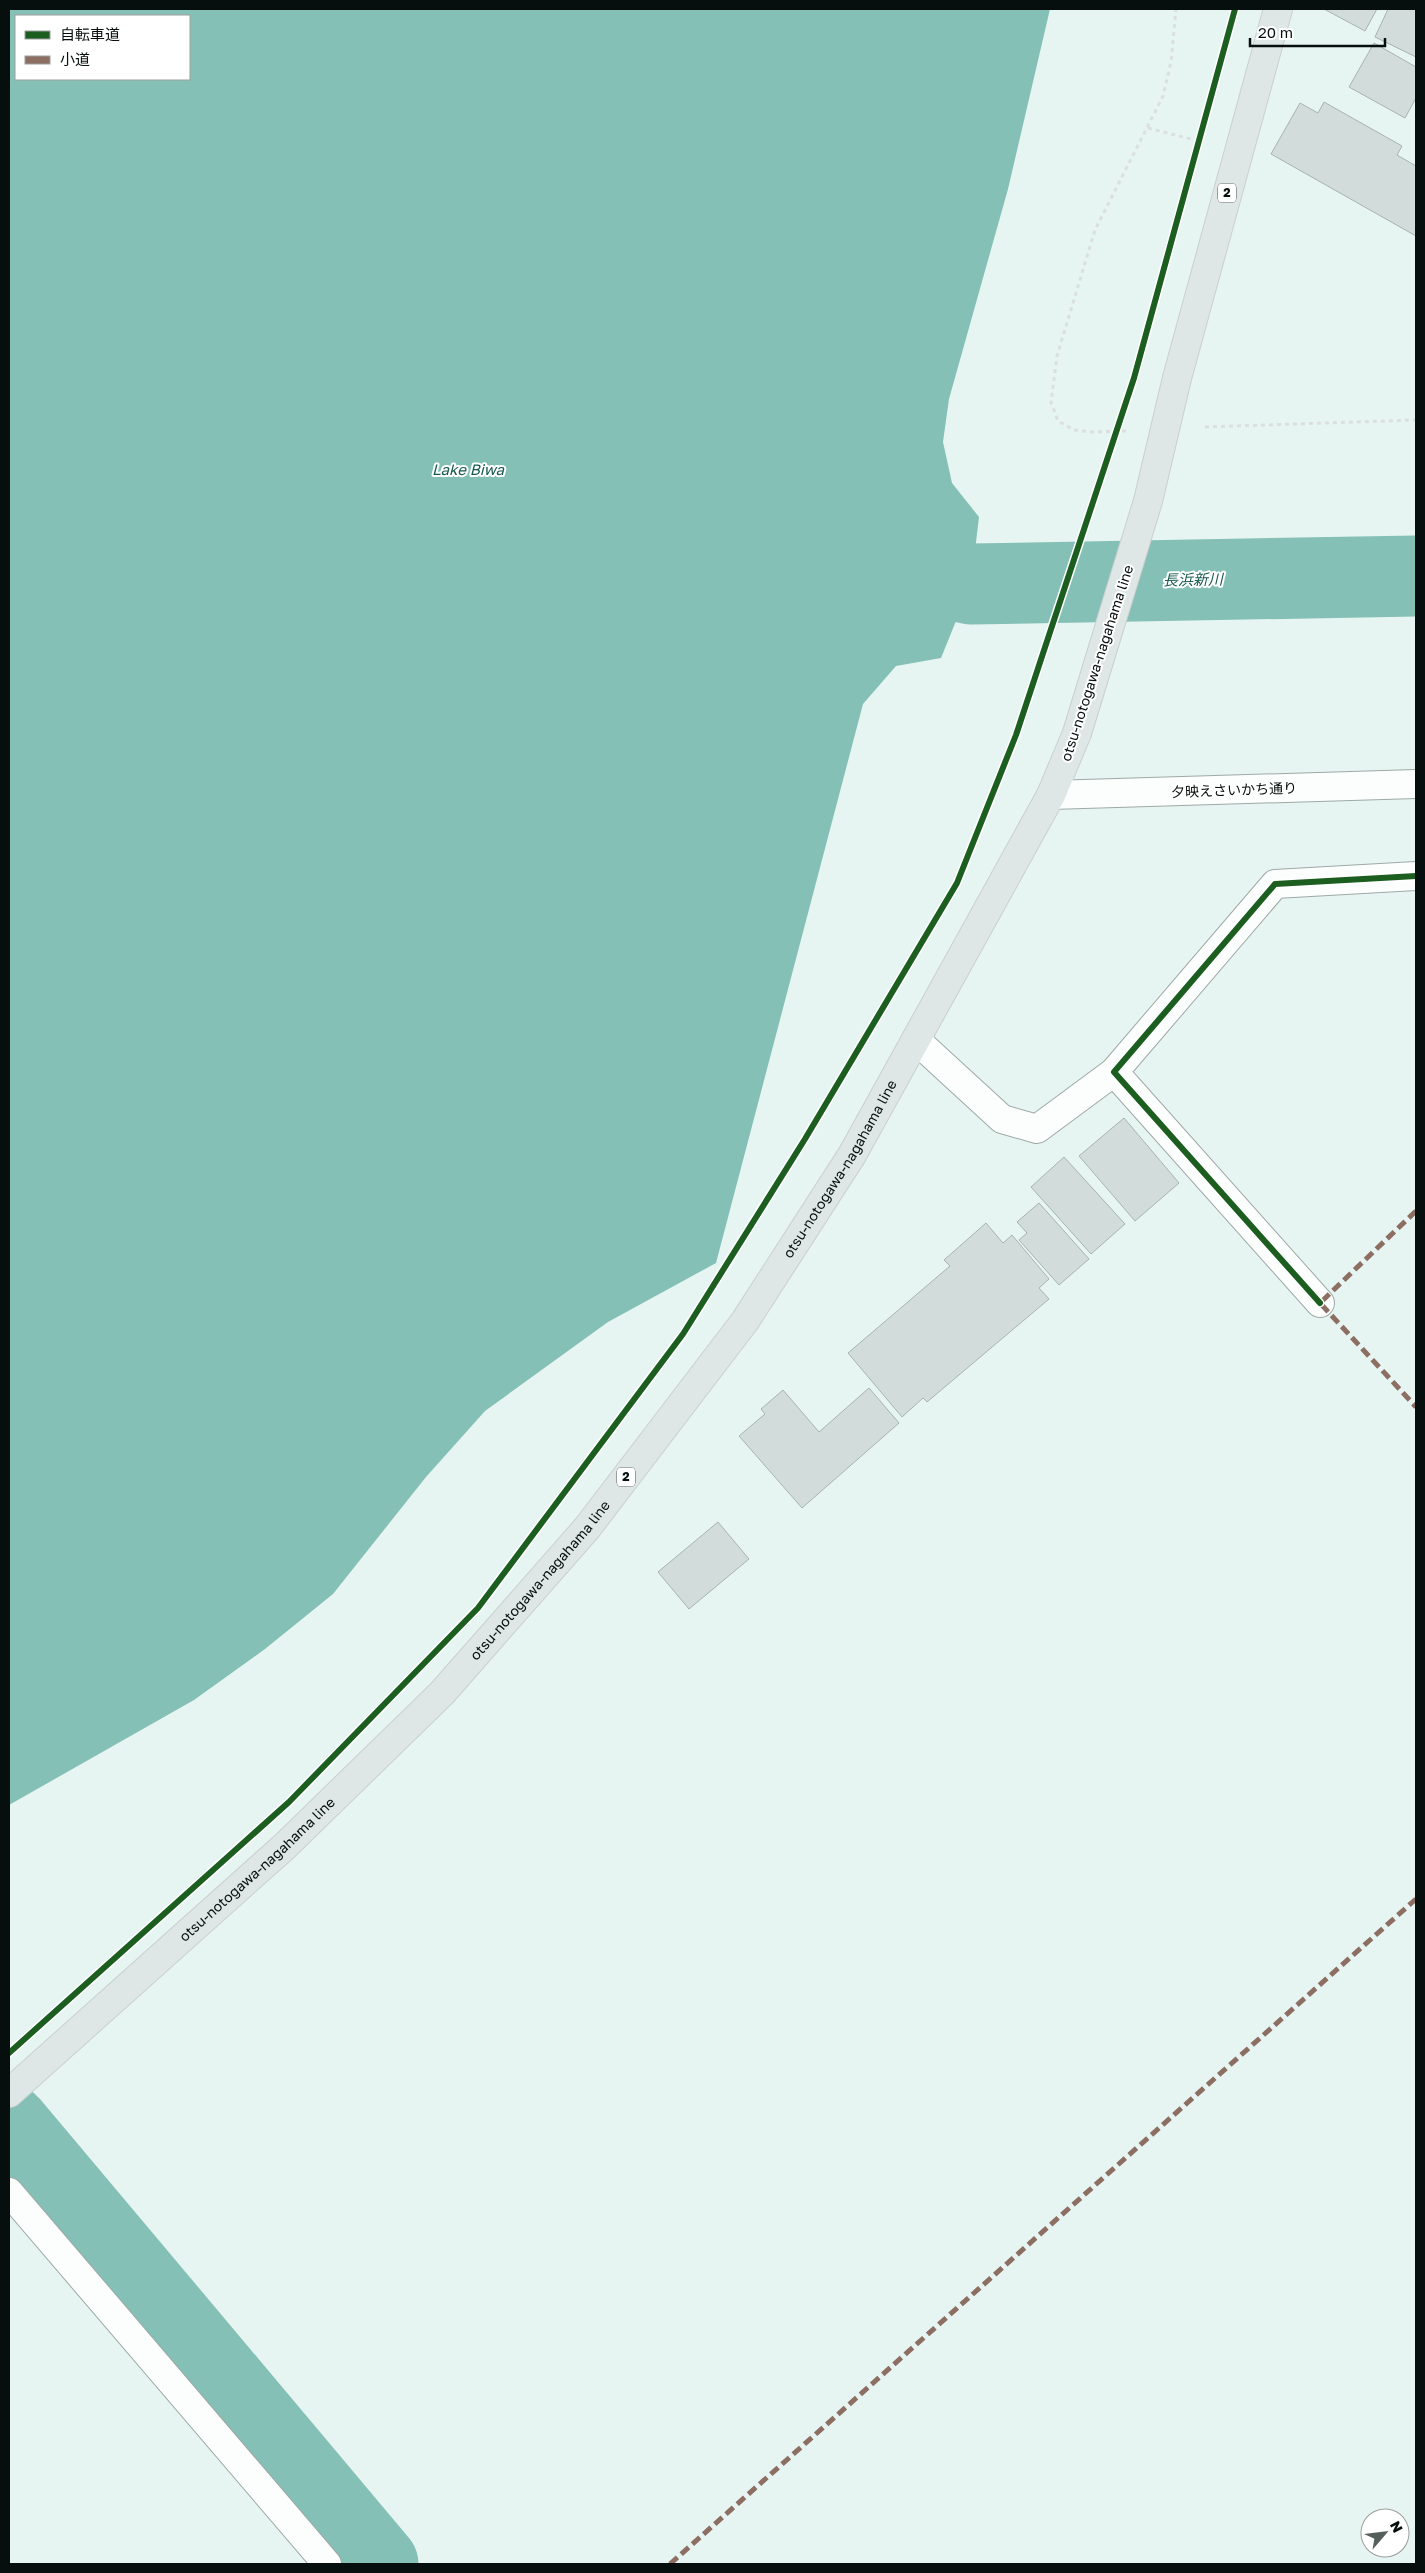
<svg xmlns="http://www.w3.org/2000/svg" width="1425" height="2573" font-family="'Golos Text','Noto Sans JP',sans-serif">
<rect width="100%" height="100%" fill="#e7f5f2"/>
<path fill="#84c0b5" fill-rule="evenodd" d="M 9,9 L 1050,9 L 1008,189 L 949,399 L 943,442 L 952,483 L 979,517 L 971,584 L 941,658 L 896,666 L 863,704 L 716,1263 L 608,1322 L 485,1411 L 426,1477 L 333,1594 L 265,1649 L 194,1700 L 9,1805 ZM 16,16 L 189,16 L 189,79 L 16,79 Z"/>
<g fill="none" stroke-linecap="round" stroke-linejoin="round">
<g stroke="#84c0b5" stroke-width="81">
<polyline points="860,559 971,584 1416,576"/>
<polyline points="9,2125 378,2564"/>
</g>
</g>
<g fill="#d2dddb" stroke="#a8b3b1">
<polygon points="1324,9 1377,9 1365,31"/>
<polygon points="1388,9 1416,9 1416,57 1375,37"/>
<polygon points="1374,43 1416,67 1416,98 1405,118 1349,87"/>
<polygon points="1324,102 1402,146 1397,155 1416,166 1416,236 1271,154 1300,103 1318,113"/>
<polygon points="1124,1118 1179,1183 1135,1221 1079,1156"/>
<polygon points="1064,1157 1125,1224 1091,1254 1031,1187"/>
<polygon points="1039,1203 1089,1259 1059,1285 1019,1240 1027,1233 1017,1222"/>
<polygon points="986,1223 1003,1243 1012,1235 1049,1279 1039,1288 1049,1299 927,1402 923,1398 902,1417 848,1353 950,1266 944,1260"/>
<polygon points="869,1388 899,1423 802,1508 739,1436 765,1414 761,1409 783,1390 819,1432"/>
<polygon points="718,1522 749,1559 689,1609 658,1572"/>
</g>
<g fill="none" stroke-linecap="round" stroke-linejoin="round">
<g stroke="#9ea9a6" stroke-width="30">
<g id="minor">
<polyline points="1051,795 1416,784"/>
<polyline points="916,1040 1002,1119 1037,1129 1114,1072"/>
<polyline points="1320,1303 1114,1072 1275,884 1416,876"/>
<polyline points="9,2192 327,2564"/>
</g>
</g>
<g stroke="#c9d0cf" stroke-width="30">
<g id="major">
<polyline points="1177,378 1278,9"/>
<path id="s1" d="M 9,2093 L 285,1846 L 442,1693 L 587,1528 L 745,1321 L 852,1155 L 1051,795 L 1077,733"/>
</g>
</g>
<g stroke="#dbdfde" stroke-width="3" stroke-dasharray="4 4" stroke-linecap="butt">
<polyline points="1148,128 1199,141"/>
<polyline points="1205,427 1416,420"/>
<polyline points="1126,431 1092,432 1074,430 1058,421 1051,402 1057,356 1095,230 1163,96 1171,62 1176,9"/>
</g>
<use href="#minor" stroke="#fbfefd" stroke-width="28"/>
<use href="#major" stroke="#dee7e6" stroke-width="28"/>
<g stroke="#c9d0cf" stroke-width="30" stroke-linecap="butt">
<polyline id="major-bridge" points="1077,733 1148,501 1177,378"/>
</g>
<use href="#major-bridge" stroke="#dee7e6" stroke-width="28"/>
<g stroke="#8d6e63" stroke-width="5" stroke-dasharray="10 5" stroke-linecap="butt">
<polyline points="1416,1211 1320,1303 1416,1407"/>
<polyline points="670,2564 1416,1899"/>
</g>
<g stroke="#fff" stroke-width="9">
<g id="cycleway">
<polyline points="1320,1303 1114,1072 1275,884 1416,876"/>
<polyline points="9,2053 289,1802 478,1608 683,1334 805,1139 957,883 1016,735 1134,378 1235,9"/>
</g>
</g>
<use href="#cycleway" stroke="#1b5e20" stroke-width="6"/>
</g>
<g text-anchor="middle" stroke-width="4" stroke-linejoin="round" paint-order="stroke">
<g fill="#fff" stroke="#515756" stroke-width="1">
<rect x="1218" y="183.5" width="18" height="19" rx="4"/>
<rect x="617" y="1467.5" width="18" height="19" rx="4"/>
</g>
<g font-size="12" font-weight="bold" fill="#060f0d">
<text x="1227" y="197">2</text>
<text x="626" y="1481">2</text>
</g>
<g font-size="14" fill="#060f0d" stroke="#fff">
<text transform="translate(1097 663) rotate(-72)" y="5">otsu-notogawa-nagahama line</text>
<text transform="translate(1234 790) rotate(-2)" y="5">夕映えさいかち通り</text>
<text dy="5" stroke="none"><textPath href="#s1" startOffset="1249">otsu-notogawa-nagahama line</textPath></text>
<text dy="5" stroke="none"><textPath href="#s1" startOffset="739">otsu-notogawa-nagahama line</textPath></text>
<text dy="5" stroke="none"><textPath href="#s1" startOffset="334">otsu-notogawa-nagahama line</textPath></text>
</g>
<g font-size="15" font-style="italic" fill="#175a50" stroke="#fff">
<text x="468" y="475">Lake Biwa</text>
<text transform="translate(1193 580) rotate(-1)" y="5">長浜新川</text>
</g>
</g>
<rect width="1425" height="2573" fill="none" stroke="#060f0d" stroke-width="20"/>
<rect x="15" y="15" width="175" height="65" fill="#ffffff" stroke="#9b9f9e"/>
<rect x="25" y="31" width="25" height="8" fill="#1b5e20" stroke="#9b9f9e"/>
<text x="60" y="40" font-size="15" fill="#060f0d">自転車道</text>
<rect x="25" y="56" width="25" height="8" fill="#8d6e63" stroke="#9b9f9e"/>
<text x="60" y="65" font-size="15" fill="#060f0d">小道</text>
<g transform="translate(1385 2533) rotate(62)"><circle r="24" fill="#ffffff" stroke="#9b9f9e"/>
<path d="M0-4L9 19L0 12L-9 19Z" fill="#55605d"/>
<text y="-8" font-size="14" font-weight="bold" text-anchor="middle" fill="#060f0d">N</text>
</g>
<path d="M1250 38v8h135v-8" fill="none" stroke="#060f0d" stroke-width="2.5"/>
<text x="1258" y="38" font-size="15" fill="#060f0d" stroke="#ffffff" stroke-width="4" paint-order="stroke">20 m</text>
</svg>
